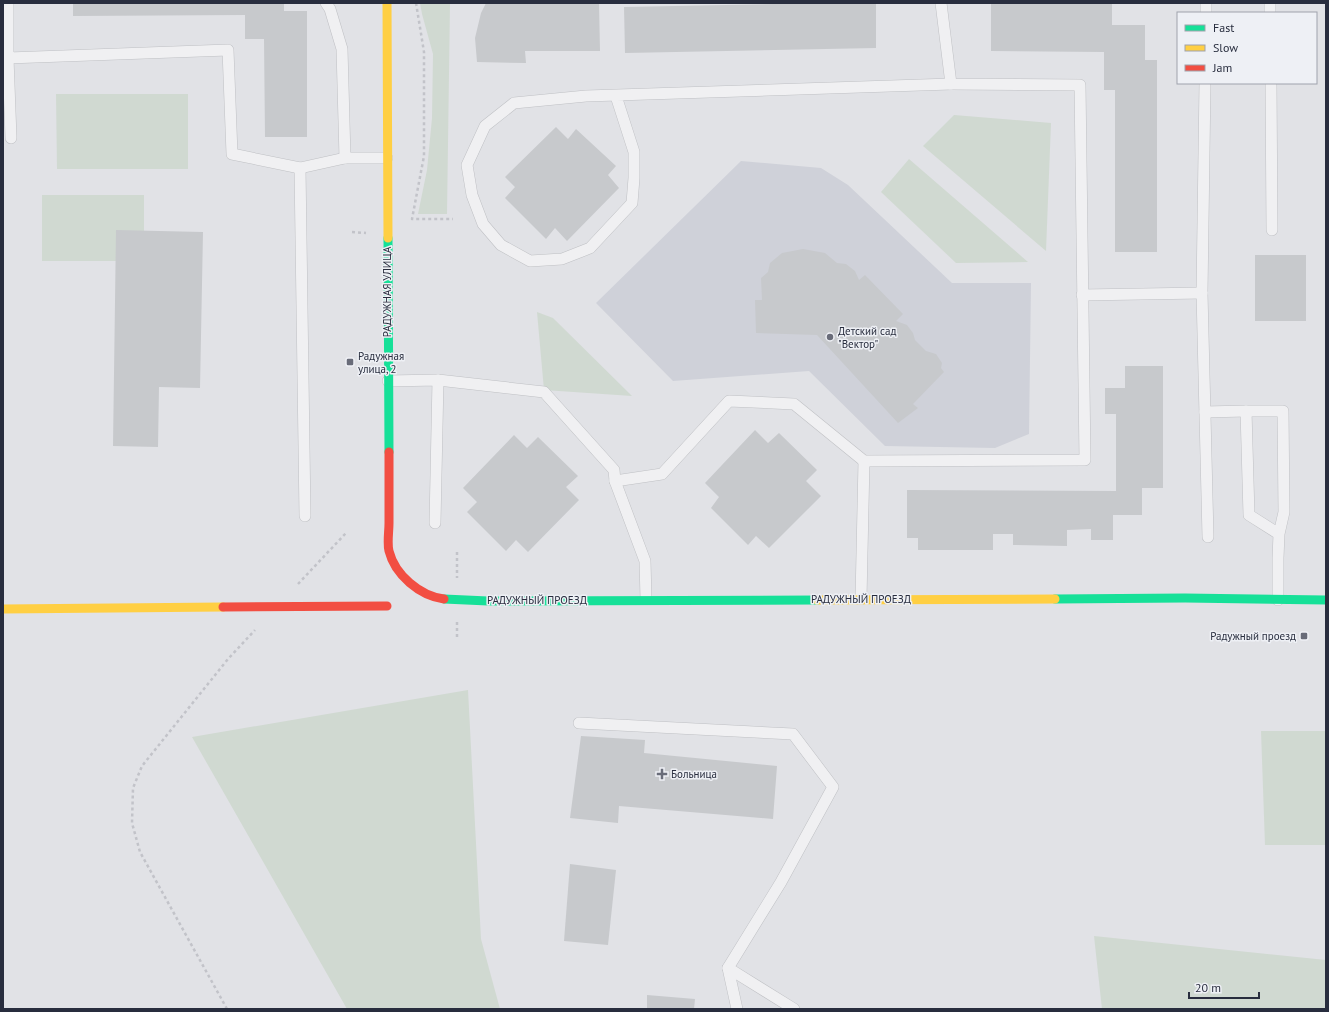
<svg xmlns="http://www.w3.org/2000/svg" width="1329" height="1012" font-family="'PT Sans',sans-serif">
<rect width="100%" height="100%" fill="#e1e2e6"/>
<polygon fill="#cfd1d9" points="741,161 821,168 848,185 952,283 1031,283 1029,434 995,448 885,446 809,371 673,381 596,303"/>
<g fill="#d0d9d1">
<polygon points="420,3 450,3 447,214 418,214 427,170 432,118 433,54 422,14"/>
<polygon points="56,94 188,94 188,169 57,169"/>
<polygon points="954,115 1051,123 1046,251 923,146"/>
<polygon points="909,159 1028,262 956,263 881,192"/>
<rect x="42" y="195" width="102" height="66"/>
<polygon points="537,312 553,318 632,396 544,390"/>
<polygon points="468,690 481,939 500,1009 347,1009 192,737"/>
<polygon points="1261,731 1326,731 1326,845 1265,845"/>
<polygon points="1094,936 1326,960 1326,1009 1102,1009"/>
</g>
<g fill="#c7c9cc">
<polygon points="73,3 284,3 284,11 307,11 307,137 265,137 264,39 245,39 245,15 73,16"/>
<polygon points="486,3 599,3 600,51 525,51 526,63 477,62 475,38 481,13"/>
<polygon points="820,3 876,3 876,48 625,53 624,7"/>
<polygon points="991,4 1112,4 1112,25 1145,25 1145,60 1157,60 1157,252 1115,252 1115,90 1104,90 1104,52 991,51"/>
<polygon points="556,127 568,139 576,129 616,166 608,175 619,188 567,241 555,228 546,239 505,198 515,187 505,177"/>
<polygon points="116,230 203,232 200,388 159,387 158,447 113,446"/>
<polygon points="803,249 825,253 837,263 846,264 855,271 859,280 865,275 903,314 896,321 907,325 913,333 915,340 926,351 936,354 942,363 941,368 944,372 913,404 918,408 898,423 817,335 756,333 755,300 762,300 761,278 768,272 770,263 782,253"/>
<rect x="1255" y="255" width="51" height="66"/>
<polygon points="1125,366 1163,366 1163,488 1142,488 1142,515 1113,515 1113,540 1091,540 1091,529 1067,530 1067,546 1013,545 1013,534 993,534 993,550 918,550 918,538 907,538 907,490 1116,491 1116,414 1105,414 1105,388 1125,388"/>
<polygon points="755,430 768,443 779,433 817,470 806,481 821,496 769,548 756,536 748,545 711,508 719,497 705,483"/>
<polygon points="514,435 527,448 538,437 578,476 566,487 579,500 528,552 516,540 506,551 467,512 477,502 463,488"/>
<polygon points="581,736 645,740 644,753 777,766 773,819 619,806 618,823 570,818"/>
<polygon points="570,864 616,870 608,945 564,941"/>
<polygon points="647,995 695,999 694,1009 647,1009"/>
</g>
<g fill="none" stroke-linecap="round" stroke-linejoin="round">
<g stroke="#bfc0c4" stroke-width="12">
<g id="lane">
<polyline points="8,3 8,58 228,50 232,154 300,168 345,158 387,158"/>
<polyline points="326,3 330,9 342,49 345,158"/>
<polyline points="1270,3 1270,13"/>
<polyline points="1206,13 1206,3"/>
<polyline points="8,58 11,138"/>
<polyline points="1205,83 1202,293 1208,537"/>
<polyline points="1271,83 1272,230"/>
<polyline points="616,96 634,152 634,178 632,203 590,248 562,259 530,261 501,245 483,224 472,195 467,165 485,126 514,103 586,96 951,84"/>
<polyline points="300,168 305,516"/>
<polyline points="1082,295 1202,293"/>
<polyline points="388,381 438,380 544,392 614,470 615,481 645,561 646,599"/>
<polyline points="1205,412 1246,411"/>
<polyline points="615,481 662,474 729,401 794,404 864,461 1085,460 1080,85 951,84 941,3"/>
<polyline points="435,523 438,380"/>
<polyline points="861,599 864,461"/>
<polyline points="1278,600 1278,558 1279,534 1284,512 1283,411 1246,411 1249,515 1279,534"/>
<polyline points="579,723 793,734 833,787 781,882 728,968 794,1009"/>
<polyline points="728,968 737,1009"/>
</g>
</g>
<g stroke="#c2c3c9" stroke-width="2.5" stroke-dasharray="3 3" stroke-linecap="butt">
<polyline points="416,3 424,52 424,156 412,219 453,219"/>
<polyline points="352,232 366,233"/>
<polyline points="457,552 457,578"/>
<polyline points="298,584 346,533"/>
<polyline points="457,622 457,640"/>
<polyline points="227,1009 140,852 132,823 133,788 142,766 228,659 255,630"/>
</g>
<use href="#lane" stroke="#f0f0f2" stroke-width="11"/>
<g stroke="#16e098" stroke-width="9">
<polyline points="388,238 389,452"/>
<polyline points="444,599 488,601 817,600"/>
<polyline points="1055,599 1185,598 1326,600"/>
</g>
<g stroke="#ffcf43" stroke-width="9">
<polyline points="387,3 388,238"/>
<polyline points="817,600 1055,599"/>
<polyline points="3,609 223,607"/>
</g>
<g stroke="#f24e42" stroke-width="9">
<path d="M 389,452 C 389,476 389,500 389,523 C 389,532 387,543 389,551 C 395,575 420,596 444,599"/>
<polyline points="223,607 387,606"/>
</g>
</g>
<g fill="#696c79" stroke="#eef0f5" stroke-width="1.5">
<circle cx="830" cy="337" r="4"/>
<rect x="346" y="358" width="8" height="8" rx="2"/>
<rect x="1300" y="632" width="8" height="8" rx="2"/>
<path d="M660 768h4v4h4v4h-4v4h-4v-4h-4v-4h4z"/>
</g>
<g text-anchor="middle" stroke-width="3" stroke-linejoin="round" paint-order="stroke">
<g font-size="11" fill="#282d3e" stroke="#eef0f5">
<text transform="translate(387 292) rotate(-90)" y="4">РАДУЖНАЯ УЛИЦА</text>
<text x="861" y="603">РАДУЖНЫЙ ПРОЕЗД</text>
<text x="537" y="604">РАДУЖНЫЙ ПРОЕЗД</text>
</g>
<g font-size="11" fill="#282d3e" stroke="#eef0f5" text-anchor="start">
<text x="838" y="335">Детский сад<tspan x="838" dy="13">"Вектор"</tspan></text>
<text x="358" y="360">Радужная<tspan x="358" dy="13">улица, 2</tspan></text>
<text x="1296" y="640" text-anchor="end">Радужный проезд</text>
<text x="671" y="778">Больница</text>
</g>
</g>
<rect width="1329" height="1012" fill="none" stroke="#282d3e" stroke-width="8"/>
<rect x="1177" y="12" width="140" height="72" fill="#eef0f5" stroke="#9fa2ac"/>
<rect x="1185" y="25" width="20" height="6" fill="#16e098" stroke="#9fa2ac"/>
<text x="1213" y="32" font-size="12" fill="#282d3e">Fast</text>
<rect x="1185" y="45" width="20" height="6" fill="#ffcf43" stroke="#9fa2ac"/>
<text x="1213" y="52" font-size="12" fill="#282d3e">Slow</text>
<rect x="1185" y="65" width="20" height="6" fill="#f24e42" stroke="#9fa2ac"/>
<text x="1213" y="72" font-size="12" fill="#282d3e">Jam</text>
<path d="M1189 992v6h70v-6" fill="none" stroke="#282d3e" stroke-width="2"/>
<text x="1195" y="992" font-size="12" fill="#282d3e" stroke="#eef0f5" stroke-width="3" paint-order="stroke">20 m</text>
</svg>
